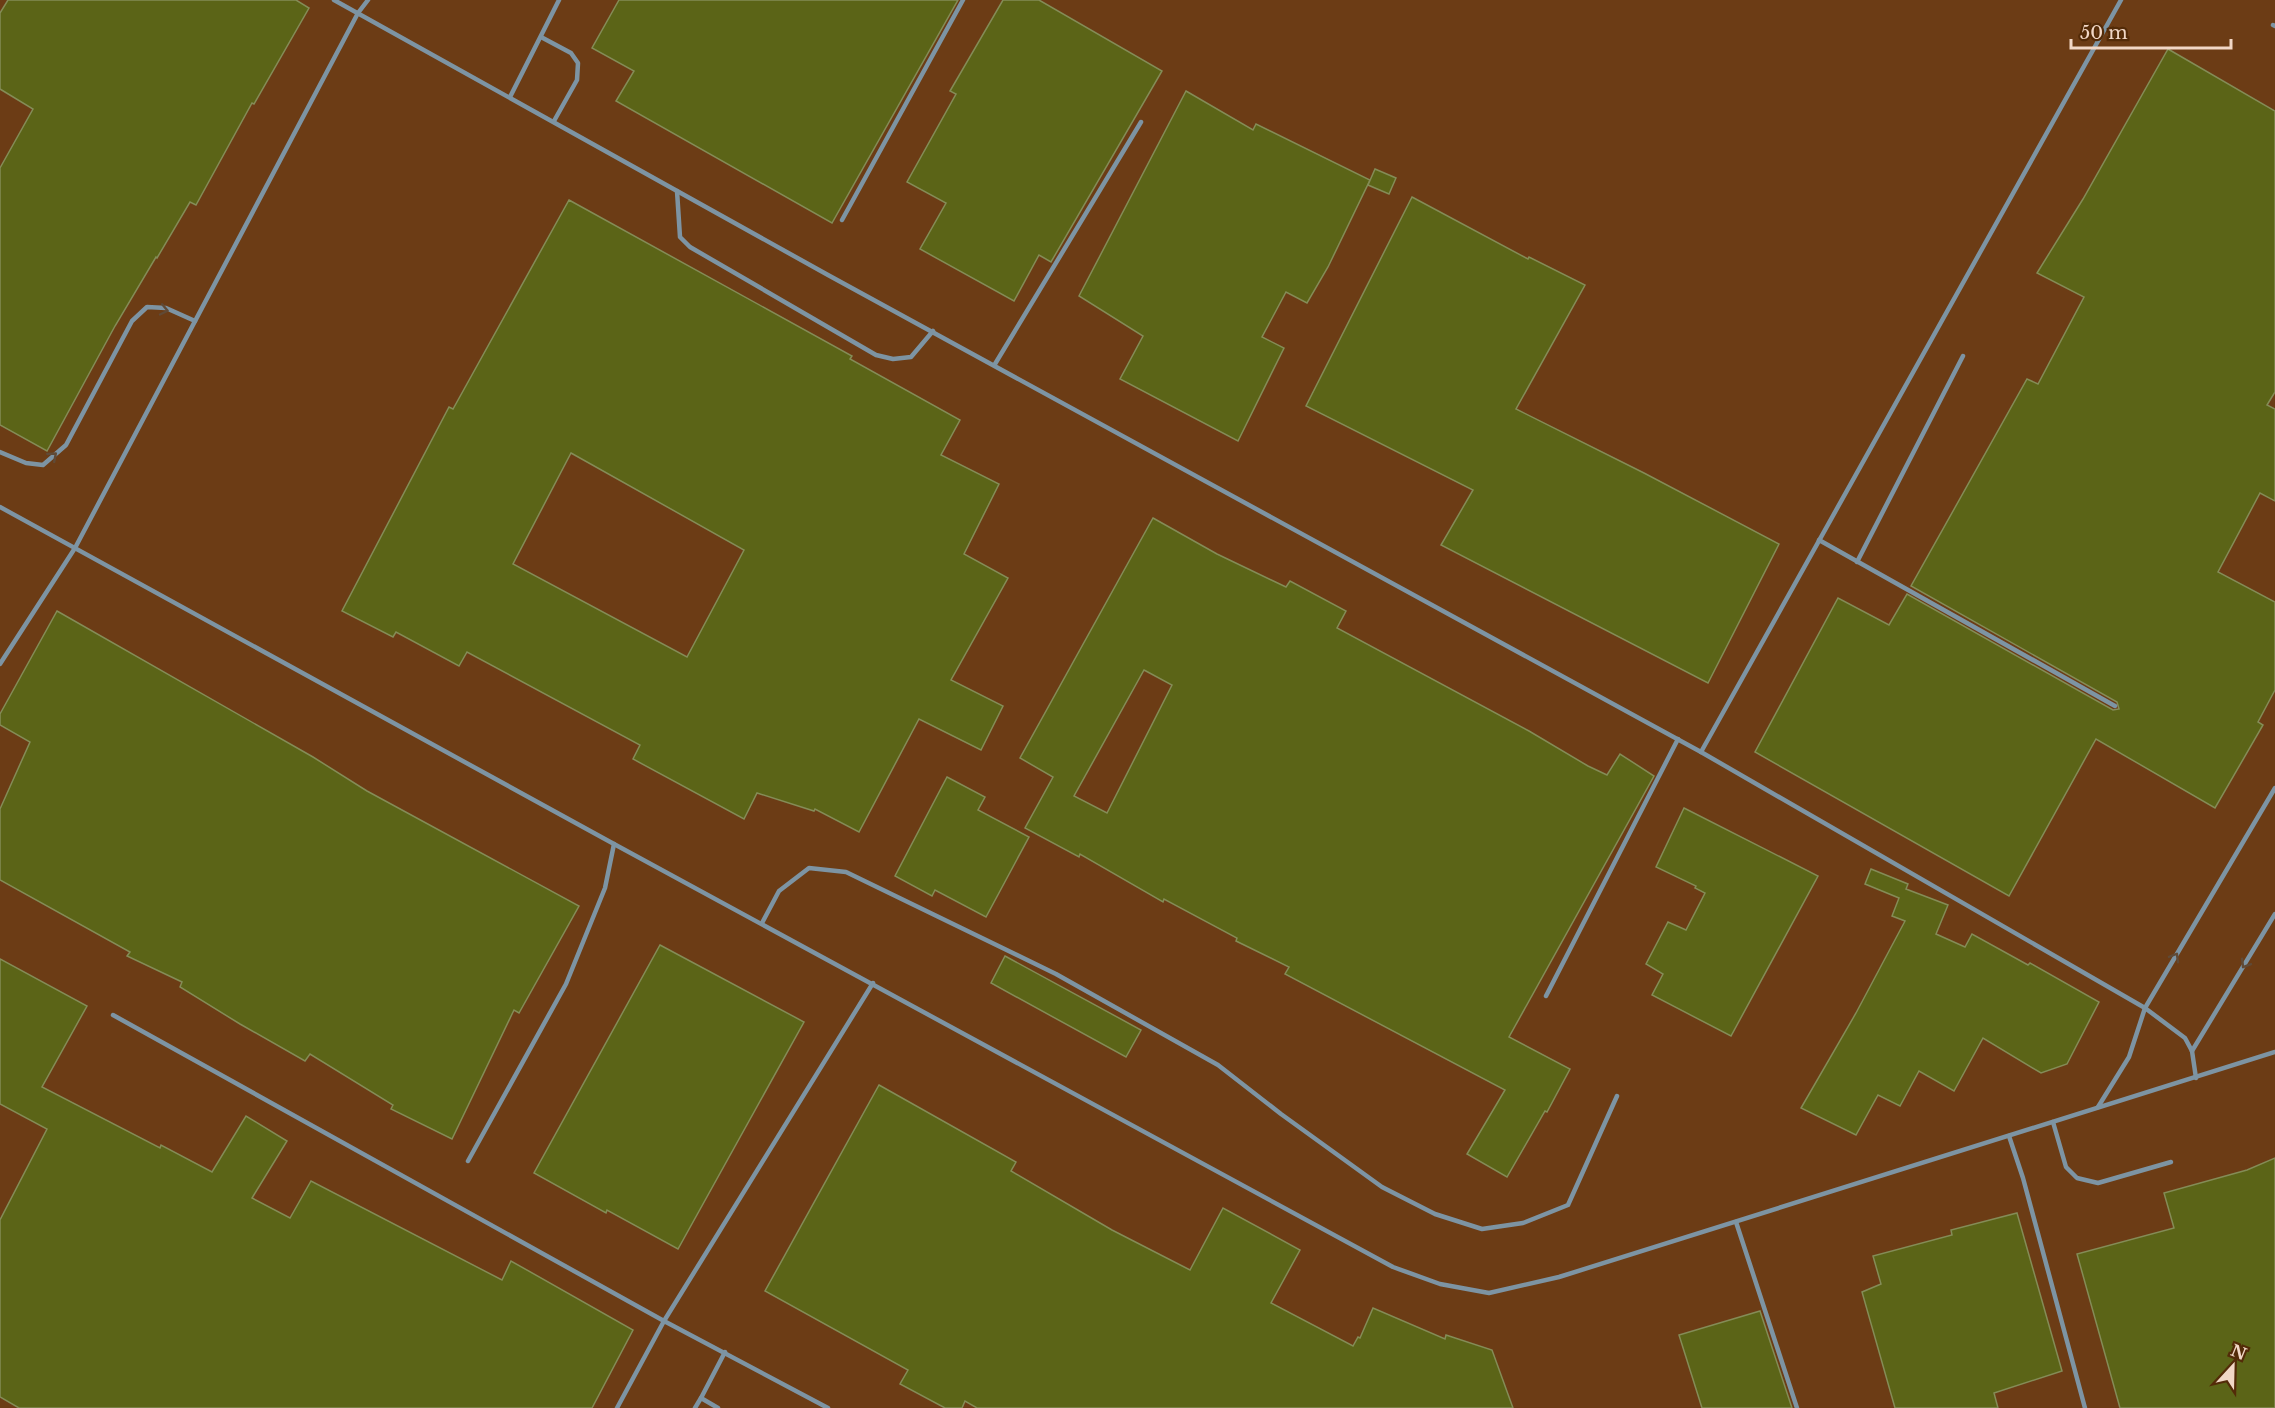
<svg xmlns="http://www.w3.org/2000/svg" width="2275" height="1408" font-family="'Libre Baskerville',serif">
<rect width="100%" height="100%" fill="#5f3614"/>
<rect fill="#6c3c15" x="0" y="0" width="2275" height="1408"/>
<g fill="#5b6417" stroke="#848c57" stroke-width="1.5" fill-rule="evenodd">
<polygon points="8,0 296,0 309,8 254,104 252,103 196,205 190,202 157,258 156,257 115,326 47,451 0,425 0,168 33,109 0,89 0,13"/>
<polygon points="619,0 958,0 832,223 616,101 634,71 592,48"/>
<polygon points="1003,0 1039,0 1162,71 1051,262 1039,255 1014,301 920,249 946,203 907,182 956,94 950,91"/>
<polygon points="2168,49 2275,111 2275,392 2267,405 2275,409 2275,501 2260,493 2218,572 2275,602 2275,690 2258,722 2263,725 2215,808 2096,739 2009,896 1755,752 1838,598 1889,625 1907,594 2113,710 2119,709 2117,702 1911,586 2027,379 2038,384 2084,297 2037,273 2083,199"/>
<polygon points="1186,91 1253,130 1256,124 1370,180 1328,267 1307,303 1286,292 1262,337 1284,348 1238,441 1120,379 1143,336 1079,296"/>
<polygon points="1375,169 1396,178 1389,194 1368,185"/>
<polygon points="1412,197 1528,259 1529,257 1585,285 1516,409 1644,473 1779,544 1708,683 1441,545 1473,490 1306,406"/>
<path d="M 569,200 L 852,356 L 850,359 L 960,420 L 941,455 L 999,484 L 964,554 L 1008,578 L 951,680 L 1003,706 L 981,750 L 919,719 L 859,832 L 815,809 L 814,811 L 757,793 L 744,819 L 633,759 L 640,745 L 467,652 L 459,666 L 396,632 L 393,637 L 342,611 L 449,407 L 453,409 ZM 571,453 L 744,550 L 687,657 L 513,564 Z"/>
<path d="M 1153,518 L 1217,554 L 1286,587 L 1290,581 L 1346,611 L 1337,628 L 1529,731 L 1588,766 L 1607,775 L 1620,754 L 1654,776 L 1509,1037 L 1570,1069 L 1547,1112 L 1545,1111 L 1507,1177 L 1467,1154 L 1505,1090 L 1285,974 L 1289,967 L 1236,941 L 1237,938 L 1164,899 L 1163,902 L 1080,854 L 1079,857 L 1025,828 L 1053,777 L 1020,758 ZM 1144,670 L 1172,685 L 1107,813 L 1074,796 Z"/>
<polygon points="57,611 313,757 367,791 579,906 519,1013 514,1010 452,1139 391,1109 393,1105 310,1054 305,1061 240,1024 180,987 182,982 127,956 130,952 0,880 0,809 30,742 0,725 0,714"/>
<polygon points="947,777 985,797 978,810 1029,837 986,917 935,890 932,896 895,876"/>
<polygon points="1684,808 1818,876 1731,1036 1652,995 1663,974 1646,964 1668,922 1686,930 1705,893 1695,888 1696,886 1656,867"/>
<polygon points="1871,869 1908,884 1906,889 1948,905 1936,934 1965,947 1972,934 2028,965 2030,963 2099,1002 2067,1064 2041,1073 1983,1038 1954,1091 1919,1071 1900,1106 1878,1095 1856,1135 1801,1108 1856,1013 1905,921 1892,916 1899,898 1865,884"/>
<polygon points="660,945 804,1022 678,1249 607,1210 606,1213 534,1173"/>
<polygon points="1005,956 1141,1030 1126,1057 991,983"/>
<polygon points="0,959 87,1006 42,1087 160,1148 161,1145 212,1172 246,1116 287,1141 252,1198 290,1218 311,1181 502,1280 511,1261 633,1330 592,1408 19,1408 0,1397 0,1220 47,1129 0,1104"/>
<polygon points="879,1085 1016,1162 1011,1171 1112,1230 1190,1270 1223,1208 1300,1250 1271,1303 1353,1346 1358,1337 1360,1338 1373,1308 1445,1339 1446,1335 1492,1350 1513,1408 977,1408 965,1401 962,1408 945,1408 900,1384 908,1370 765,1291"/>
<polygon points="2275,1158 2275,1408 2120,1408 2077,1254 2174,1228 2164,1193 2247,1170"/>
<polygon points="2017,1213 2062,1371 1994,1393 1998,1408 1895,1408 1862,1292 1881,1284 1873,1256 1952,1235 1951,1230"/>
<polygon points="1760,1311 1792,1408 1702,1408 1679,1335"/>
</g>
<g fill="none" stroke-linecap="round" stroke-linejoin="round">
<g stroke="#7d94a3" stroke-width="4.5">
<polyline points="334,0 828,275 1701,752 2145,1008 2185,1038 2192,1051 2196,1078"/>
<polyline points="2273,25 2275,26"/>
<polyline points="541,37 571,53 578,63 577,80 554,121"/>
<polyline points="510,97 559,0"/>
<polyline points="677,191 680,237 690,247 876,355 893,359 911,357 933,331"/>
<polyline points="842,220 963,0"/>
<polyline points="995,364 1141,122"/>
<polyline points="0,452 26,463 43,465 66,445 132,321 147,307 166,308 195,321"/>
<polyline points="0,507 614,844 1393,1267 1440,1284 1489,1293 1559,1277 2275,1052"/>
<polyline points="1819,540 2115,706"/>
<polyline points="1857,562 1963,356"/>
<polyline points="0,664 75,548 358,13 368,0"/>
<polyline points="1701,752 2121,0"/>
<polyline points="762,923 779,891 809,868 846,872 1056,974 1218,1065 1281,1114 1382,1187 1435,1214 1482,1229 1523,1223 1568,1205 1617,1096"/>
<polyline points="1546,996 1678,739"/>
<polyline points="113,1015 664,1321 873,983"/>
<polyline points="2192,1051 2275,914"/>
<polyline points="2098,1107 2129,1057 2145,1008 2275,788"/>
<polyline points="2053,1122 2066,1167 2077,1178 2098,1183 2171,1162"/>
<polyline points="2009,1136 2023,1178 2085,1408"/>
<polyline points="468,1161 566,984 605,888 614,844"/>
<polyline points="1736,1222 1797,1408"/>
<polyline points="617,1408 664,1321 828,1408"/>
<polyline points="695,1408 701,1398"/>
<polyline points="718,1408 701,1398 725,1352"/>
</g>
</g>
<defs><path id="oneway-chevron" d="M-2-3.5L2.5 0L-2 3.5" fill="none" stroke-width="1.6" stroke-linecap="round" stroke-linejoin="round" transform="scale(1.5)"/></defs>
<g stroke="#604a36">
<use href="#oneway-chevron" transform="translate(164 310) rotate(12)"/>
<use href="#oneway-chevron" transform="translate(53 456) rotate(-41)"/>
<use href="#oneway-chevron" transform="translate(2175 957) rotate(-60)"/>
<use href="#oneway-chevron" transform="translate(2245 964) rotate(121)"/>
</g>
<g transform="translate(2233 1366) rotate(22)" stroke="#532b08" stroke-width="4.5" paint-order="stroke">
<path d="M0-4.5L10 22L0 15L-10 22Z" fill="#f1d7c6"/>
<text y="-9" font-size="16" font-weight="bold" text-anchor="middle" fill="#f1d7c6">N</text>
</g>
<path d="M2071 39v9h160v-9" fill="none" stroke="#f1d7c6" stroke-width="3"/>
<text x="2080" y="39" font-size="18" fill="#f1d7c6" stroke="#532b08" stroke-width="4.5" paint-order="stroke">50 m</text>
</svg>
